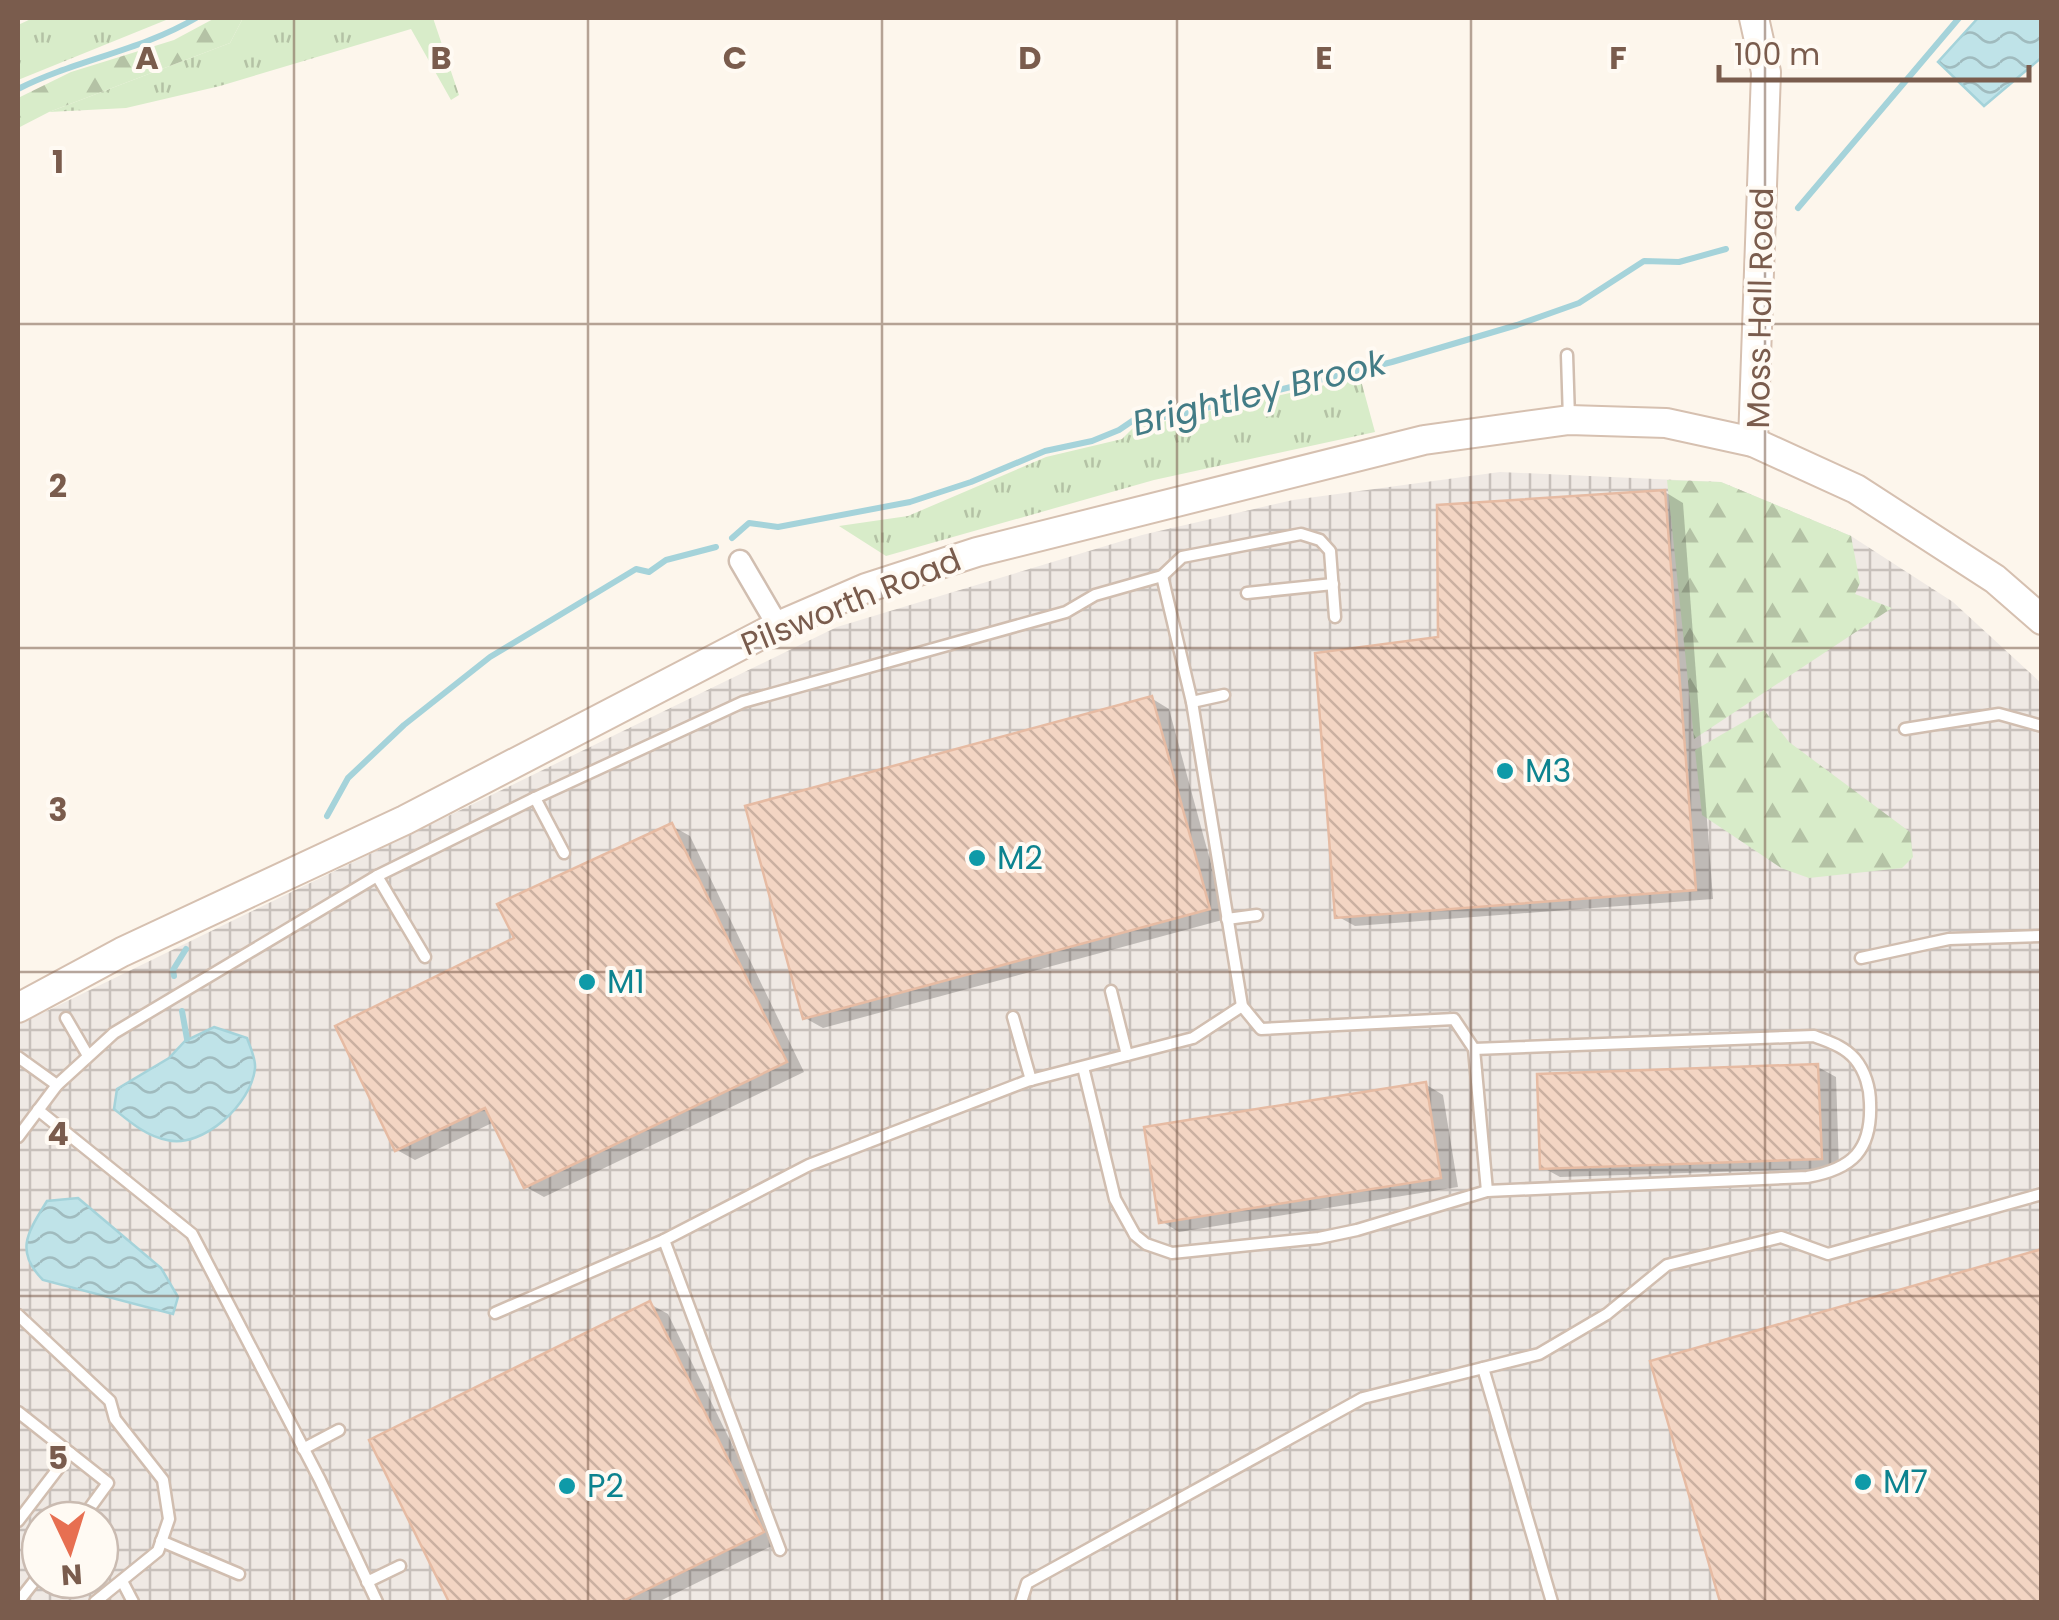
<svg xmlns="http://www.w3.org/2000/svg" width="2059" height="1620" font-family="Poppins,sans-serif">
<defs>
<pattern id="industrial-grid" width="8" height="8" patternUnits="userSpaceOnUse" patternTransform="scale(2.5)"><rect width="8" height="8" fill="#efe9e4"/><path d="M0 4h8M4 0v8" fill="none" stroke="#c7c0bb"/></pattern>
<pattern id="grass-tufts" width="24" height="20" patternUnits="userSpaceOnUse" patternTransform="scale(2.5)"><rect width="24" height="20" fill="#d8ecc9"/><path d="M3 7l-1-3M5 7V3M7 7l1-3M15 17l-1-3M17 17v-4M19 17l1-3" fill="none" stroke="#b4c2a5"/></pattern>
<pattern id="forest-firs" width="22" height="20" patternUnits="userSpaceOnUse" patternTransform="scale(2.5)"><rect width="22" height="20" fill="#d8ecc9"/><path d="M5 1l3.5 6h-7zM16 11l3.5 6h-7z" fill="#b4c2a5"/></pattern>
<pattern id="water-waves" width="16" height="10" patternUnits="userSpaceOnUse" patternTransform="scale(2.5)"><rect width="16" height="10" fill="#bfe3e8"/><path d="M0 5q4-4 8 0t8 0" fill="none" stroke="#a0bbbe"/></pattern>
<pattern id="building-back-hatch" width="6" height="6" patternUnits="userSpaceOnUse" patternTransform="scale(2.5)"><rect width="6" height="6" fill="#f3d5c3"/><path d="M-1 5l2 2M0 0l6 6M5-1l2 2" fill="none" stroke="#cab0a1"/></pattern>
</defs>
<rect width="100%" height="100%" fill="#fdf6ec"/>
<path fill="url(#industrial-grid)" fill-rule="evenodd" d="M 1500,472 L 1721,482 L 1851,536 L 1953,602 L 2041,683 L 2041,1602 L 18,1602 L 18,1025 L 837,627 L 1142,535 L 1293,500 ZM 40,1520 L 100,1520 L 100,1580 L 40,1580 Z"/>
<g fill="url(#grass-tufts)">
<polygon points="33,18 171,18 18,80 18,25"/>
<polygon points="243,18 433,18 459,95 451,100 411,29 220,86 126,108 49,112 230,43"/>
<polygon points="1360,377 1375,432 1154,480 886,556 839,526 908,516 1046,457 1122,439 1138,423 1153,424"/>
</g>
<g fill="url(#forest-firs)">
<polygon points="215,18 243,18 230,43 49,112 18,128 18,98 71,72 174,40"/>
<polygon points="1667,480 1721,482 1851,536 1860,583 1855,594 1892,608 1694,739"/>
<polygon points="1764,710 1789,742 1910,832 1913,857 1902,868 1809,878 1781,868 1702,815 1695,750"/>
</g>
<g fill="url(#water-waves)" stroke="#a5d3da" stroke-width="2.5">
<polygon points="1978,18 2041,18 2041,58 1984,106 1938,62"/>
<path d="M 214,1027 L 247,1038 C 250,1047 256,1059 255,1068 C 252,1103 203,1149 167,1140 C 146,1136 130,1122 114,1109 L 117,1089 L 169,1058 L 185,1041 Z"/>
<path d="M 78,1198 L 161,1268 L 178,1297 L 173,1314 L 43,1280 C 14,1251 28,1232 47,1201 Z"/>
</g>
<g fill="#0003">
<polygon points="1665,492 1683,503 1713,899 1355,926 1337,916"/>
<polygon points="1151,698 1169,709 1226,919 823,1028 805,1018"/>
<polygon points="672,826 690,836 804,1072 544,1197 526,1187 494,1122 415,1160 397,1150 517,940"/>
<polygon points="1818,1067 1836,1077 1839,1168 1560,1177 1542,1167"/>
<polygon points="1425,1084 1443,1095 1458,1187 1179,1232 1161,1221"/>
<polygon points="2042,1251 2042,1602 1723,1602 1653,1363"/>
<polygon points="650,1304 668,1314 780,1542 658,1602 452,1602 372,1441"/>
</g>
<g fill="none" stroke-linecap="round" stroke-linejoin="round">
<g stroke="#a5d3da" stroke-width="6">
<path d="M 18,89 C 75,60 140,51 196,18"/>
<polyline points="1798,208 1959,18"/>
<polyline points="732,538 749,523 778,527 910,502 971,482 1045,451 1092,441 1119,430 1144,413 1153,419 1186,413 1392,362 1517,325 1579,303 1644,261 1679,262 1726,249"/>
<polyline points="327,816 348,778 404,725 490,657 636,569 649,572 666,560 716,547"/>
<polyline points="174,976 173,970 186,949"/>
<polyline points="182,1011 187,1039"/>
</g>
</g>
<g fill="url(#building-back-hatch)" stroke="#e6bba3" stroke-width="2.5">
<polygon points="1665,490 1696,890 1335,918 1315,653 1438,637 1437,505"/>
<polygon points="1152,696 1210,909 803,1019 745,806"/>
<polygon points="672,823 787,1062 524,1188 485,1108 395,1151 335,1026 514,938 497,904"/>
<polygon points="1818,1064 1822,1159 1540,1169 1537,1074"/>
<polygon points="1426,1082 1441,1178 1159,1223 1144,1127"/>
<polygon points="2042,1249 2042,1602 1720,1602 1650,1361"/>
<polygon points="650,1301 764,1532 621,1602 449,1602 369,1440"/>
</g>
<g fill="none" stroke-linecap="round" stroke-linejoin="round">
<g stroke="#d1beb0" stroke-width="15">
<g id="lane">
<polyline points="1567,355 1569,419"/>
<polyline points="1162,576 1182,557 1301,534 1320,540 1330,551 1335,617"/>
<polyline points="1247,593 1333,584"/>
<polyline points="1192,702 1224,695"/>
<polyline points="1905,729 1999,714 2042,726"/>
<polyline points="535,798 564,853"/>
<polyline points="377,876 425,957"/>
<polyline points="1227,919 1257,915"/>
<polyline points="1861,958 1949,939 2042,936"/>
<polyline points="1111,991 1127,1055"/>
<polyline points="1013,1017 1031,1080"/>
<polyline points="66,1018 87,1054"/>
<polyline points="18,1057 57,1085"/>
<path d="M 1083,1067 L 1115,1199 L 1135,1235 L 1146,1244 L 1172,1253 L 1319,1238 L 1357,1230 L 1487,1191 L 1807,1177 C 1853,1169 1872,1150 1870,1103 C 1870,1088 1865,1071 1855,1059 C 1844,1046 1829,1042 1814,1036 L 1474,1049"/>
<polyline points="38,1110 192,1234 320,1480 377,1602"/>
<polyline points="18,1137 57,1085 114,1033 377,876 535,798 743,702 1066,612 1095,595 1162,576 1192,702 1242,1006 1261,1029 1454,1019 1474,1049 1487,1191"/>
<polyline points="664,1240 780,1550"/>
<polyline points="495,1313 664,1240 809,1165 1027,1081 1193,1038 1242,1006"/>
<polyline points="18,1315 110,1401 115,1419 163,1480 169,1519 158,1551 95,1602"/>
<polyline points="1483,1368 1552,1602"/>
<polyline points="18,1412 108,1483 81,1520"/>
<polyline points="303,1449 339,1430"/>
<polyline points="18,1521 70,1453"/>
<polyline points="161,1541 239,1574"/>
<polyline points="122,1581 133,1602"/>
<polyline points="367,1582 400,1566"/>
<polyline points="18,1602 40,1574"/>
<polyline points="1021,1602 1027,1583 1363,1398 1539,1354 1607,1314 1667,1265 1781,1237 1828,1254 2042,1194"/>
</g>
</g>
<g stroke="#d1beb0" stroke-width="25">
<polyline id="street" points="740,561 778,626"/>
</g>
<g stroke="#d6c0b0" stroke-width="32">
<g id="secondary">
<polyline points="1753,442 1766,72 1754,18"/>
<polyline points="18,1008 122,952 405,820 778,626 866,588 977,552 1424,440 1569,420 1666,423 1753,442 1856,489 1995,579 2042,620"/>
</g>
</g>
<use href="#lane" stroke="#fff" stroke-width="10"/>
<use href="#street" stroke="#fff" stroke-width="20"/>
<use href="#secondary" stroke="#fff" stroke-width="28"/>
</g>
<path fill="none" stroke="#7a5c4d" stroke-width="2.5" stroke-opacity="0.55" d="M 294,18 L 294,1602M 588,18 L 588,1602M 882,18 L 882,1602M 1177,18 L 1177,1602M 1471,18 L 1471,1602M 1765,18 L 1765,1602M 18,324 L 2042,324M 18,648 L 2042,648M 18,972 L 2042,972M 18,1296 L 2042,1296"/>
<g fill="#0f9aa8" stroke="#fffaf3" stroke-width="4">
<circle cx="1505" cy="771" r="10"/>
<circle cx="977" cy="858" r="10"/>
<circle cx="587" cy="982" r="10"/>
<circle cx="1863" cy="1482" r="10"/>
<circle cx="567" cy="1486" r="10"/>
</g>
<g text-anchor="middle" stroke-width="8" stroke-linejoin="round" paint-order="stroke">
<g font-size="32" fill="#7a5c4d" stroke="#fffaf3">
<text transform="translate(1760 308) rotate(-89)" y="11">Moss Hall Road</text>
<text transform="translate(851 602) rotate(-22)" y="11">Pilsworth Road</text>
</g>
<g font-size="32" fill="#0d838f" stroke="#fffaf3" text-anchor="start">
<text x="1525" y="782">M3</text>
<text x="997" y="869">M2</text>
<text x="607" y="993">M1</text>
<text x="1883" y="1493">M7</text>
<text x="587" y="1497">P2</text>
</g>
<g font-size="35" font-style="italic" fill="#437c86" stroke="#fffaf3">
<text transform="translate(1259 393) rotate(-14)" y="12">Brightley Brook</text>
</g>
</g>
<g font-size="32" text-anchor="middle" font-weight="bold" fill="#7a5c4d" stroke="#fffaf3" stroke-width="8" stroke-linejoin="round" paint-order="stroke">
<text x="147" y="69">A</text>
<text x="441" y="69">B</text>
<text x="735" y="69">C</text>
<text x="1030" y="69">D</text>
<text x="1324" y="69">E</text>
<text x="1618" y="69">F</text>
<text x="58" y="173">1</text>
<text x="58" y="497">2</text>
<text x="58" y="821">3</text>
<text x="58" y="1145">4</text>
<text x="58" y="1469">5</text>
</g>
<rect width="2059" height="1620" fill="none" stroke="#7a5c4d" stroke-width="40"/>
<g transform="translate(70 1550) rotate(176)"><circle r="48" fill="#fffaf3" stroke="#cabbb1" stroke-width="2.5"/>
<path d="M0-8L18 38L0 25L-18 38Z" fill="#e76f51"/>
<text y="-15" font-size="28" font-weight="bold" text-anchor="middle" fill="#7a5c4d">N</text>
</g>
<path d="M1719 65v15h310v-15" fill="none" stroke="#7a5c4d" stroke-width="5"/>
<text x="1734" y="65" font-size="30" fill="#7a5c4d" stroke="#fffaf3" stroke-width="8" paint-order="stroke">100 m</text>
</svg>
